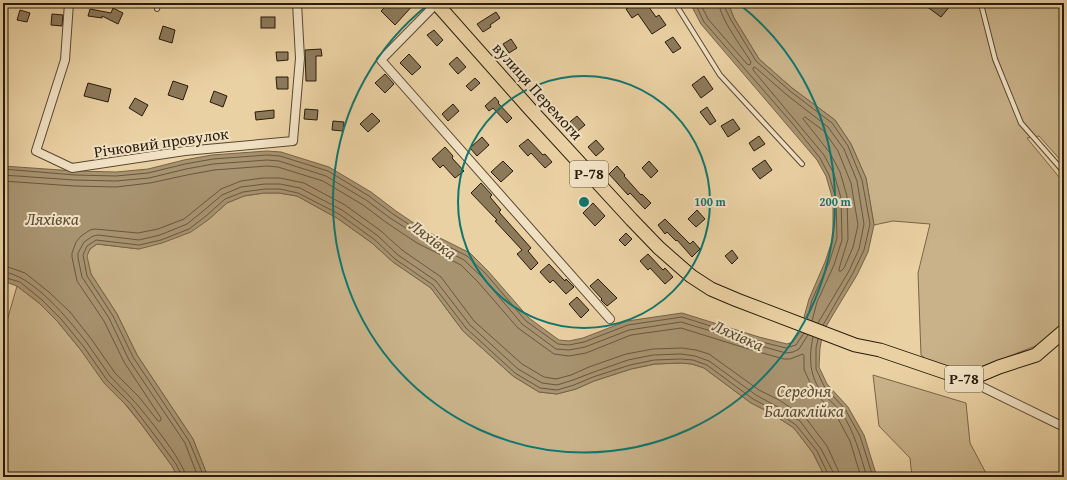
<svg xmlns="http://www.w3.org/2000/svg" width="1067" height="480" font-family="'Gentium Book Plus',serif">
<rect width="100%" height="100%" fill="#ead1a3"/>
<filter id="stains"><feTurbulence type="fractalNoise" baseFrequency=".005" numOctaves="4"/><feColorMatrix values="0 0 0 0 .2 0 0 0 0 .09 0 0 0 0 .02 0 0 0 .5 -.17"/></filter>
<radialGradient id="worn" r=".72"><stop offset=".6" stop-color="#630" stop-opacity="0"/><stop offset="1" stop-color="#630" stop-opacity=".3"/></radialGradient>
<g fill="#c9b289" stroke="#78664a">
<polygon points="728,3 1064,3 1064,164 1039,136 1027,138 1064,183 1064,323 1038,345 984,366 940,371 921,355 918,273 930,224 893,221 874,225 866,178 851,144 835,120 792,88 759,59 734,18"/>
<polygon points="264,193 279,193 297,196 337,218 372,243 393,262 431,288 463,331 513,376 539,392 557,394 576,389 594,381 631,369 655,364 681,363 692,364 704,368 751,403 771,413 794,428 813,453 825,477 208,477 193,439 137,355 117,314 91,274 86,256 90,249 97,244 139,249 208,220 227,203 244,196"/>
<polygon points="17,286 39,303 58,322 142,425 172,466 178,477 6,477 3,475 3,335"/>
<polygon points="873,375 966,403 970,443 988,477 912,477 910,458 879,426"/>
</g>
<polygon fill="#a89370" stroke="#756348" points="690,3 728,3 734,18 759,59 792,88 835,120 851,144 866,178 874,225 868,252 857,275 831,318 823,332 820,348 819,367 827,384 848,407 864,435 877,477 825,477 813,453 794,428 771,413 751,403 704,368 692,364 681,363 655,364 631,369 594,381 576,389 557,394 539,392 513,376 463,331 431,288 393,262 372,243 337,218 297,196 279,193 264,193 244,196 227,203 208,220 191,232 162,243 139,249 97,244 90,249 87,256 91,274 117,314 137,355 193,439 208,477 178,477 172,466 142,425 128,407 104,383 80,349 58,322 39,303 17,286 3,281 3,166 75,171 116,172 148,169 184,160 212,155 267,151 281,152 329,167 371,192 396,211 424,230 470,253 488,271 529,318 559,340 569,341 583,338 627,321 682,313 759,337 787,344 793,342 800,332 809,299 825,262 833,238 833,200 826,176 817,160 701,24"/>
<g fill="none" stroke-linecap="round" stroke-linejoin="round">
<g stroke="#68573e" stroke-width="1">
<polyline points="695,3 704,22 792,123 820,158 829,175 836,199 837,238 829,263 812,300 807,319"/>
<path d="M 700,3 L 708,19 L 747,64 L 750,65 L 751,62 C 742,47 720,19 719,3"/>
<polyline points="724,3 724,6 731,20 756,61 790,91 832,123 848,146 862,180 870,224 864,250 853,273 823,325"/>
<polygon points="805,117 824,131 838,151 851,183 858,225 853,247 844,268 841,271 839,271 839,269 848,239 847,196 840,172 830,153 804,120 803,119"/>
<polyline points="3,169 75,175 116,176 148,173 185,164 213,159 267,155 280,156 328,171 369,196 393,214 422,233 467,256 486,274 526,321 558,344 569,345 584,342 628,325 682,317 758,341 786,348 796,345 804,333"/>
<polyline points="3,175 74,180 116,181 149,178 186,169 213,164 267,160 279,161 326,176 366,200 390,218 420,237 464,260 482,277 522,324 556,349 569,350 585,347 629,330 681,322 757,345 786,353 793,352 799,349 808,335"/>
<polyline points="3,181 74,186 116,187 150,183 187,175 214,170 267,166 278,167 323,181 363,205 387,223 417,243 461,265 478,282 518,328 554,354 569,356 586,353 631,335 681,328 755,351 784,359 790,359 803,354 804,356 804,369 806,374 815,393 836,415 850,441 861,477"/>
<polyline points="3,266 8,267 25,273 50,293 70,312 92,340 115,373 139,397 158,421 160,421 161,420 161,418 124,362 104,321 77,281 72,257 72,253 76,242 81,236 90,230 95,229 138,233 158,229 184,219 221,189 241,181 263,178 280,178 304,183 345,205 381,231 402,250 441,277 474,321 522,364 544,377 556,379 571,375 589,367 626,354 653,349 682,348 696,350 709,354 759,390 779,400 805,417 827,446 838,470 840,477"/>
<path d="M 3,272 C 32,274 70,321 87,343 C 95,354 102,365 110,376 C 117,384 126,392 133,400 C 144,412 185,463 186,477"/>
<polyline points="3,277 20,282 42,300 61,319 84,347 107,380 131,404 156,437 176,464 181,474 181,477"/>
<polyline points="812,321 817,302 834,265 842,240 841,198 834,174 824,155 753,70 753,68 754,67 756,68 787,95 828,127 844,149 857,181 864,224 859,249 849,271 818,323"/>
<path d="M 813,337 C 809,356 809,373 820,390 C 826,398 835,404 841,412 C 855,432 860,455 867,477"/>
<polyline points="818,339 816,348 816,369 824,386 845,409 860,436 873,477"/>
<polyline points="198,477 185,443 129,360 109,318 82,277 78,258 78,253 84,242 93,236 98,235 139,240 160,235 187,224 202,212 222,195 241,187 265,184 280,184 300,188 342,210 378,236 398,255 436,281 470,325 518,369 542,383 557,385 573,380 591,373 628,360 653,355 681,354 695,356 709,361 756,395 776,406 800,421 821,449 833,472 834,477"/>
<polyline points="204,477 189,441 133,357 113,316 87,276 83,255 87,246 96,240 139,245 161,240 189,229 206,216 225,199 243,192 265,189 280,189 298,193 339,214 375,240 395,259 433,285 466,328 515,373 540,388 557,390 574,385 593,377 630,365 654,360 681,359 693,360 707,365 753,399 774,410 796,425 817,451 828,474 829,477"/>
</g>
</g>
<g fill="#8d7a5b" stroke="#281b0c">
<polygon points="389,3 415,3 395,25 381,11"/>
<polygon points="635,3 646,3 656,17 659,15 666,25 652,34 638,14 632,18 626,9"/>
<polygon points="922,3 945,3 950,6 941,17"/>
<polygon points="113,8 123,13 118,24 102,16 102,18 88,16 90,9 111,13"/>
<polygon points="20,10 30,13 27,22 17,20"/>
<polygon points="496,12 500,18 490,25 491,27 483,32 477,24"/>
<polygon points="52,14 63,15 62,26 51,25"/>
<rect x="261" y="17" width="14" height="11"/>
<polygon points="163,26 175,30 172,43 159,39"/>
<polygon points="434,30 443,40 437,46 427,35"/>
<polygon points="673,37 681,48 673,53 665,42"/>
<polygon points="511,39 517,48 509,53 503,44"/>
<polygon points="321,49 322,56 316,56 316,81 306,81 305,50"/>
<polygon points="276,52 288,52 288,60 277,61"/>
<polygon points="409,54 421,67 412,75 400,63"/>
<polygon points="457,57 466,67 458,74 449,64"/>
<polygon points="385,74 394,84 385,93 375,83"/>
<polygon points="704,76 713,89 701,98 692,85"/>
<polygon points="276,77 288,77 288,89 277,89"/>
<polygon points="475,78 480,83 471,91 466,86"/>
<polygon points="173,81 188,86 183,100 168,95"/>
<polygon points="88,83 111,89 108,102 84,96"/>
<polygon points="214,91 227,96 223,107 210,102"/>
<polygon points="495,97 499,102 498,103 512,118 507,123 493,108 489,111 485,106"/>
<polygon points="135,98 148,105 142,116 129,108"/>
<polygon points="453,104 459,111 448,121 442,114"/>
<polygon points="707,107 716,121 710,125 700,112"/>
<polygon points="305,109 318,110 317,120 304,119"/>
<polygon points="274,110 274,118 256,120 255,112"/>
<polygon points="372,113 380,121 368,132 360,124"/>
<polygon points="577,116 585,125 573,135 565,126"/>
<polygon points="733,119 740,129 728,137 721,126"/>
<polygon points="333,121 344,122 343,131 332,130"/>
<polygon points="759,136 765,144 754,151 749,143"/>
<polygon points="482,137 489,145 477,156 470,148"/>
<polygon points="528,139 543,155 545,154 552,162 545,168 531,153 528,156 519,146"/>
<polygon points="596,140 604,149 596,156 588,147"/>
<polygon points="445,147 453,156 452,158 464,171 455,178 443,165 440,168 432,159"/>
<polygon points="765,160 772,170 760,179 752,169"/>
<polygon points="503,161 513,171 501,182 491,172"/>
<polygon points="649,161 658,171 651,178 642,168"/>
<polygon points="617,166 625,175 624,176 641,195 642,194 651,203 645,209 630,193 628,195 609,174"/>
<polygon points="481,183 492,195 490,197 501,210 499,212 531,248 528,251 538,263 531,270 517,254 522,250 495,221 497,220 471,193"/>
<polygon points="593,203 605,216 595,226 583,213"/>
<polygon points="697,210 705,219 696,227 688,219"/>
<polygon points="665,219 690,244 693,241 700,249 692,257 677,240 676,241 667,232 665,234 658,225"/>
<polygon points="626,233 632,239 625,246 619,240"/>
<polygon points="732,250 738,258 732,264 725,256"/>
<polygon points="648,254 663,270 665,268 673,277 665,284 650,268 648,270 640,261"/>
<polygon points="549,264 565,281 566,279 574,287 566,294 553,280 550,283 540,272"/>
<polygon points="598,279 617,298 607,306 601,300 602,299 590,286"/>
<polygon points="577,297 589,310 581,318 569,304"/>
</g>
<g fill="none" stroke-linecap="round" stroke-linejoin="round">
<g stroke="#584832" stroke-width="6">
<g id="service">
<polyline points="675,3 720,75 802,164"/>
<polyline points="979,3 981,4 995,59 1021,123 1064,172"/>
<polyline points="157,9 159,3"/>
</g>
</g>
<g stroke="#584832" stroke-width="10">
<g id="minor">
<polyline points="69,3 65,60 36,151 72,168 185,151 293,141 300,58 297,3"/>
<polyline points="437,3 381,60 610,319"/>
<polyline points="968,380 1064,427"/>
</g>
</g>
<g stroke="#281b0c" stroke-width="15">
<polyline id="primary" points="436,3 530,109 632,220 659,248 691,276 711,289 737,300 855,345 880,350 968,380 999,367 1036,355 1064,331"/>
</g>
<use href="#service" stroke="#f1e1c3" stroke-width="4"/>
<use href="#minor" stroke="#f1e1c3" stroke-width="8"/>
<use href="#primary" stroke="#ead1a3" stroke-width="13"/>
</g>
<g fill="none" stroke="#0f766e" stroke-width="2">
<circle cx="584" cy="202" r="126"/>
<path d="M739 4A251 251 0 1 1 429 4"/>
</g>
<g text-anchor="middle" stroke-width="4" stroke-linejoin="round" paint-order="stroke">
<g fill="#f1e1c3" stroke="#645643" stroke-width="1">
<rect x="570" y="161" width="38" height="26" rx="3"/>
<rect x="945" y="366" width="38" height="26" rx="3"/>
</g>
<g font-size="15" font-weight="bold" fill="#281b0c">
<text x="589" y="179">Р-78</text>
<text x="964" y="384">Р-78</text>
</g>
<g font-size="16" fill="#281b0c" stroke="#f1e1c3">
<text transform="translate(538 91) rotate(48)" y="6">вулиця Перемоги</text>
<text transform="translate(161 142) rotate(-8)" y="6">Річковий провулок</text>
</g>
<g font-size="17" font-style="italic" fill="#5b4b34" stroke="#f1e1c3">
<text x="52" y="225">Ляхівка</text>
<text transform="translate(433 239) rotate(37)" y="6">Ляхівка</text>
<text transform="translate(738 335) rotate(24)" y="6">Ляхівка</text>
<text x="804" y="397">Середня<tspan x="804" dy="20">Балаклійка</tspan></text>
</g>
</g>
<circle cx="584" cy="202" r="6" fill="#0f766e" stroke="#f1e1c3" stroke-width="2"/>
<g font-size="12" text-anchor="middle" font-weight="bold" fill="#0f766e" stroke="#f1e1c3" stroke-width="4" stroke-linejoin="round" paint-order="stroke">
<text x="710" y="206">100 m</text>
<text x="835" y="206">200 m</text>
</g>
<rect width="1067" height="480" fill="none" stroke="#ead1a3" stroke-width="16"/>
<rect x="4" y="4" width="1059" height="472" fill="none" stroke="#281b0c" stroke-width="2"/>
<rect x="8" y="8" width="1051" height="464" fill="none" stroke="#281b0c"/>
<rect width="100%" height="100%" filter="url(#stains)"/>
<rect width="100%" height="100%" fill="url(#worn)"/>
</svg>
